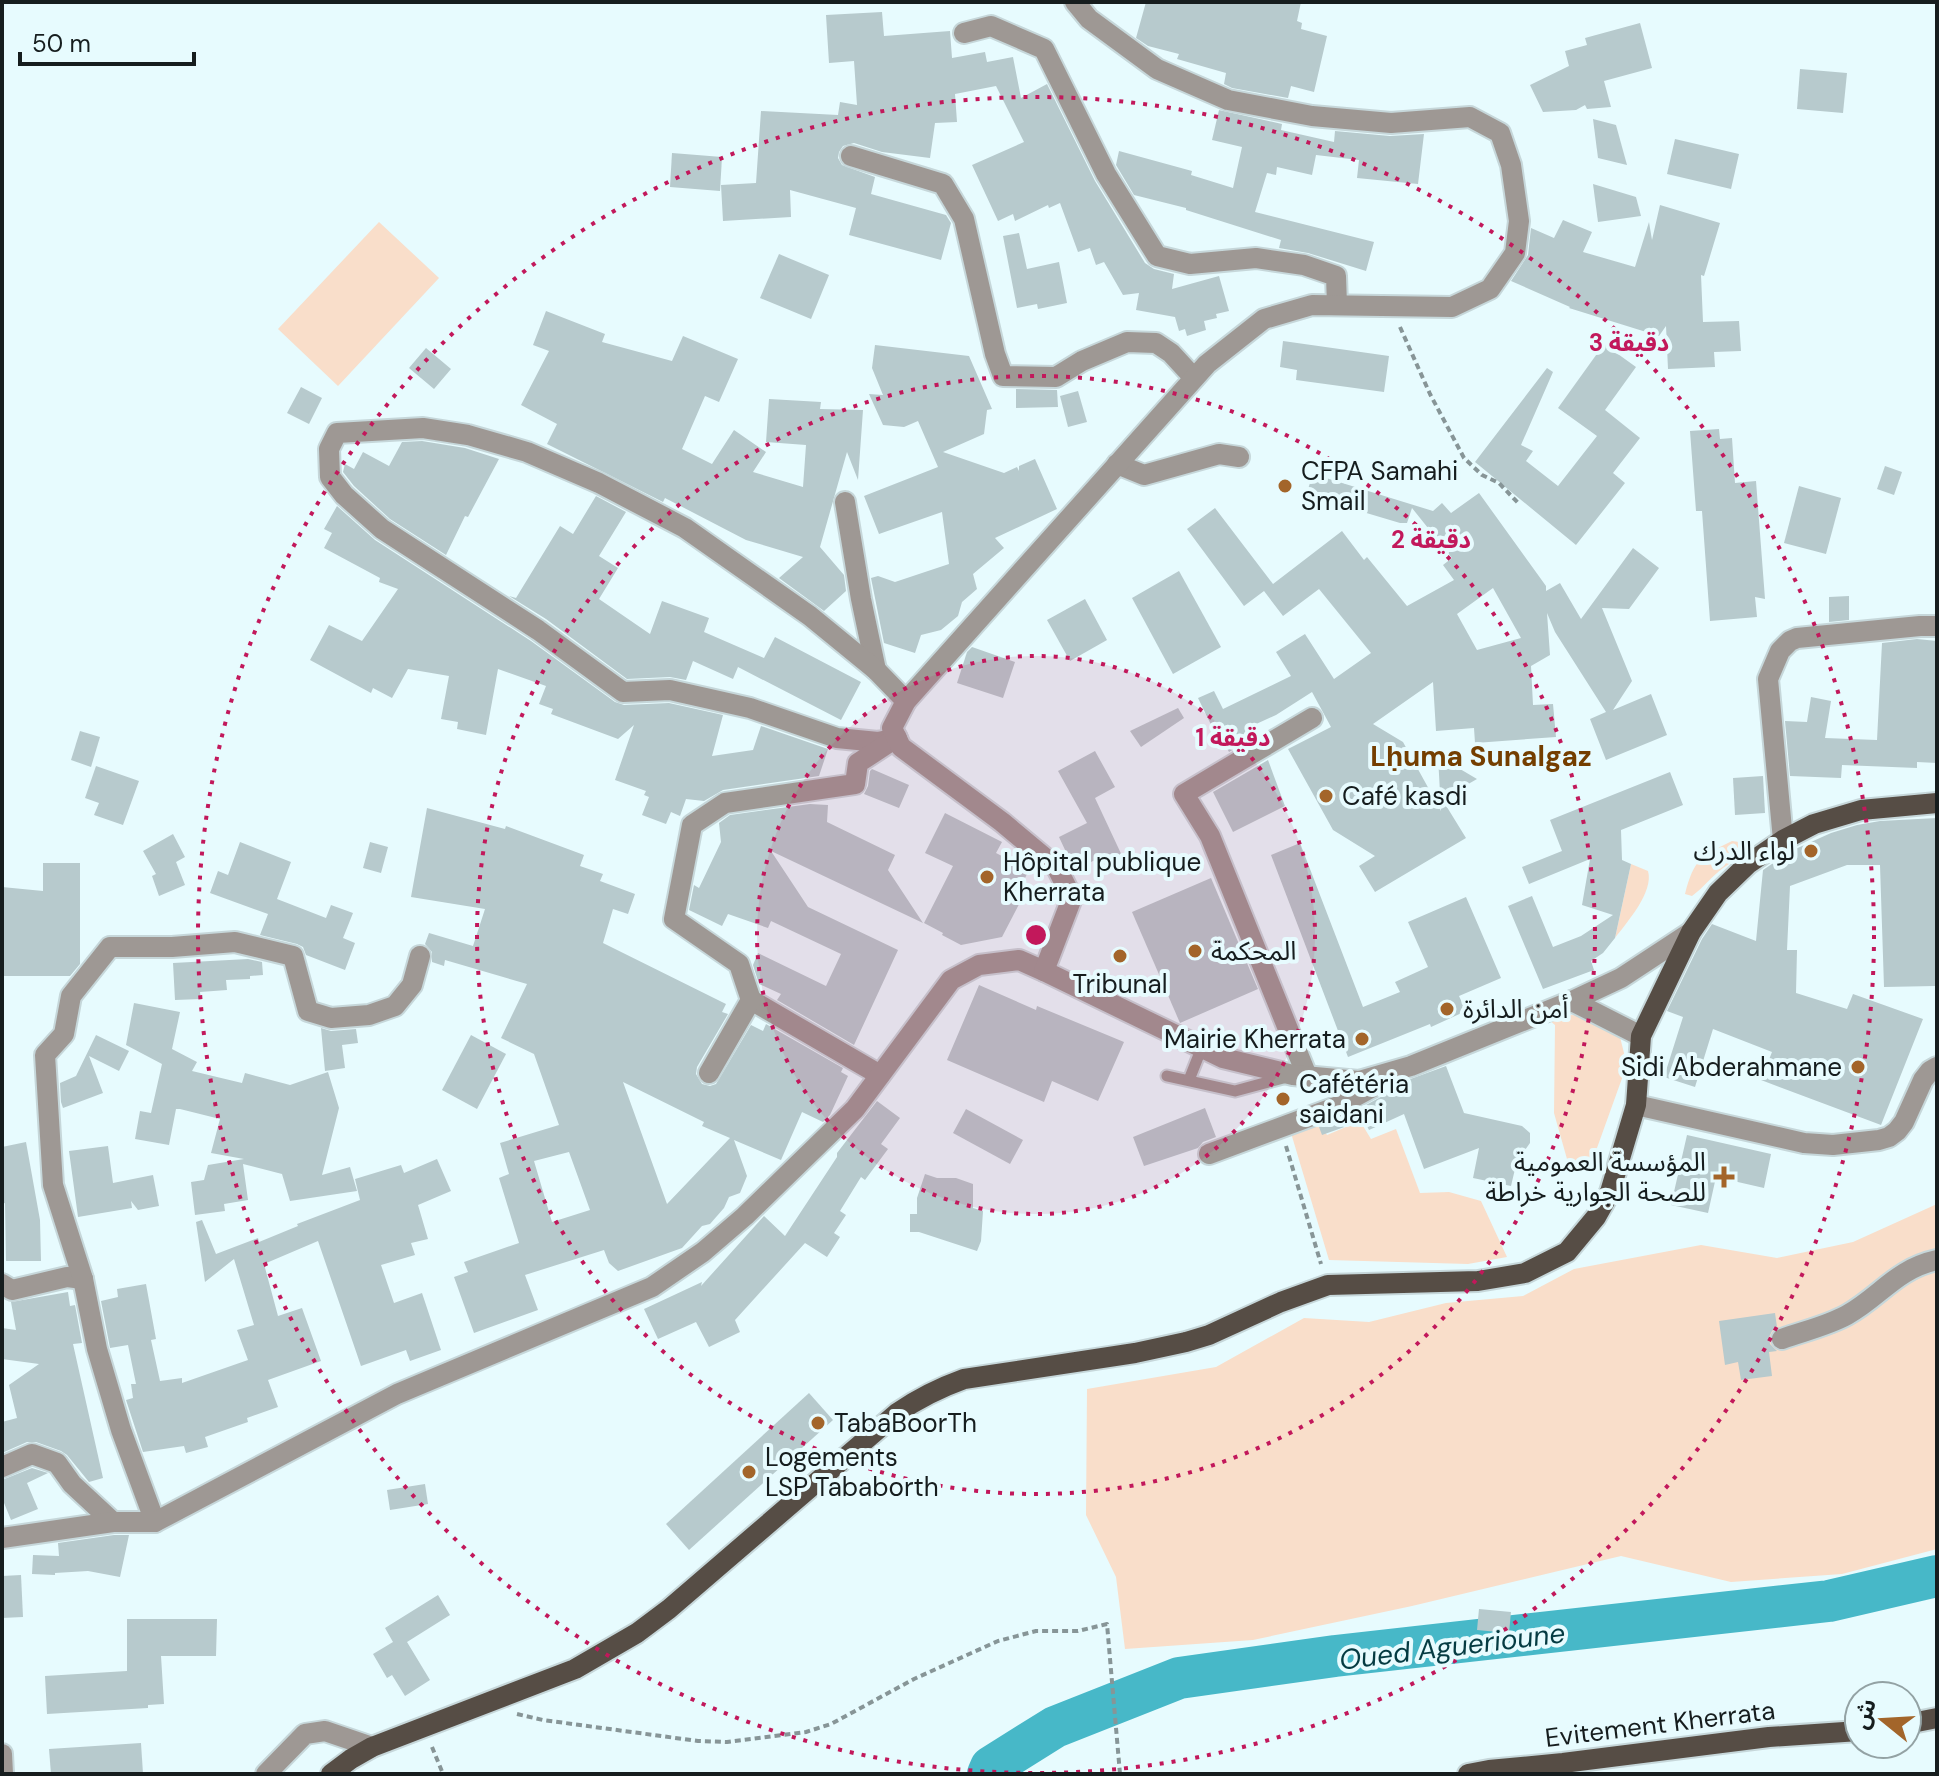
<svg xmlns="http://www.w3.org/2000/svg" width="1939" height="1776" font-family="'DM Sans','Noto Sans Arabic',sans-serif">
<rect width="100%" height="100%" fill="#e7fbfe"/>
<g fill="#f9deca">
<polygon points="379,222 439,278 338,386 278,329"/>
<path d="M 1732,841 L 1746,843 L 1746,852 C 1739,859 1731,862 1723,868 C 1712,876 1703,888 1692,896 L 1685,894 C 1694,859 1701,856 1732,841 Z"/>
<path d="M 1631,864 L 1648,871 C 1654,892 1627,922 1615,938 Z"/>
<polygon points="1570,1015 1590,1016 1607,1026 1620,1037 1625,1057 1625,1070 1588,1173 1567,1159 1554,1113 1555,1025 1549,1020"/>
<polygon points="1360,1121 1371,1139 1396,1129 1420,1193 1449,1192 1481,1201 1507,1257 1468,1264 1329,1260 1291,1133 1319,1122 1327,1135"/>
<polygon points="1937,1204 1937,1549 1842,1574 1731,1582 1621,1556 1412,1606 1253,1640 1125,1649 1116,1577 1086,1515 1087,1389 1216,1367 1304,1318 1369,1322 1446,1303 1523,1296 1574,1269 1701,1245 1777,1258 1853,1242"/>
</g>
<g fill="none" stroke-linecap="round" stroke-linejoin="round">
<polyline stroke="#47b8c8" stroke-width="42" points="988,1774 991,1767 1055,1727 1179,1678 1335,1656 1829,1601 1937,1576"/>
</g>
<g fill="#b7cacd" fill-rule="evenodd">
<polygon points="1146,2 1301,2 1297,21 1302,23 1301,29 1327,36 1314,92 1291,86 1288,98 1232,88 1224,84 1226,73 1177,59 1179,54 1148,46 1136,38"/>
<polygon points="882,12 884,36 950,31 952,58 985,52 987,62 1013,57 1021,98 1047,84 1095,181 1145,263 1154,269 1174,274 1172,289 1219,276 1229,311 1216,314 1217,318 1204,321 1206,330 1187,336 1185,329 1179,331 1175,317 1136,310 1139,293 1123,295 1104,262 1096,265 1090,248 1078,252 1060,203 1049,208 1048,205 1015,221 1013,214 998,221 972,165 1024,142 996,86 955,94 957,122 935,123 930,158 882,152 854,143 843,146 839,152 838,158 842,165 875,177 871,194 946,215 951,223 941,260 849,235 856,208 790,190 791,217 723,221 721,185 756,183 761,111 838,115 840,102 857,105 854,61 829,63 826,15"/>
<polygon points="1640,23 1652,68 1604,81 1611,107 1587,109 1585,105 1576,110 1543,112 1530,85 1569,66 1565,51 1587,45 1585,38"/>
<polygon points="1800,69 1847,73 1843,113 1797,109"/>
<polygon points="1219,110 1282,124 1281,130 1334,142 1335,131 1390,136 1424,134 1418,184 1357,178 1359,160 1316,155 1312,175 1277,167 1276,175 1267,173 1255,212 1374,242 1366,271 1308,253 1279,248 1281,240 1186,210 1186,208 1134,195 1116,165 1119,151 1192,171 1191,175 1233,188 1242,147 1212,140"/>
<polygon points="1593,119 1616,125 1627,165 1598,158"/>
<polygon points="1675,139 1739,154 1731,189 1667,174"/>
<polygon points="672,153 722,157 720,191 670,187"/>
<polygon points="1593,184 1636,197 1641,216 1598,222"/>
<polygon points="1660,205 1720,223 1704,276 1701,275 1703,322 1739,321 1741,351 1714,352 1715,367 1668,369 1666,326 1659,336 1569,308 1570,307 1511,281 1528,255 1531,228 1554,238 1563,220 1592,232 1583,252 1635,267 1649,222 1652,240"/>
<polygon points="1019,233 1027,269 1059,262 1067,303 1038,309 1037,304 1017,308 1003,236"/>
<polygon points="779,254 829,275 811,319 760,298"/>
<polygon points="546,311 605,334 602,342 672,361 683,336 738,359 719,402 705,396 682,449 712,464 734,430 766,452 753,472 803,487 806,445 766,442 769,399 821,402 820,409 863,410 858,480 847,452 820,547 844,575 846,591 824,611 779,578 803,557 746,540 665,498 663,502 547,444 557,424 521,405 549,351 533,345"/>
<polygon points="1283,341 1389,356 1384,392 1296,380 1297,370 1280,367"/>
<polygon points="1604,344 1636,367 1605,410 1640,438 1613,473 1625,483 1576,545 1475,462 1547,368 1553,372 1521,445 1533,451 1526,461 1558,486 1597,436 1558,408"/>
<polygon points="875,345 969,356 992,409 987,410 984,434 943,452 1004,473 1017,467 1019,471 1019,466 1035,459 1057,509 995,538 1004,548 973,574 977,589 962,602 958,616 941,630 921,635 915,653 884,643 871,578 878,576 895,582 949,564 942,512 879,534 864,496 938,467 918,421 904,427 883,425 869,394 883,395 872,368"/>
<polygon points="426,348 451,369 434,389 409,368"/>
<polygon points="301,387 322,398 309,424 287,413"/>
<polygon points="1016,389 1057,390 1058,407 1016,408"/>
<polygon points="1078,391 1087,422 1068,427 1060,396"/>
<polygon points="1719,429 1720,439 1732,438 1735,483 1756,481 1765,599 1755,597 1757,617 1710,621 1702,511 1696,511 1690,431"/>
<polygon points="422,441 465,448 499,459 468,517 465,516 446,555 390,519 354,486 343,472 345,464 354,469 363,452 389,466 402,442"/>
<polygon points="1885,466 1902,472 1894,495 1877,489"/>
<path d="M 1313,474 L 1433,511 L 1442,503 L 1451,513 L 1479,493 L 1546,586 L 1546,591 L 1560,583 L 1581,619 L 1633,548 L 1659,568 L 1629,609 L 1602,608 L 1632,681 L 1613,710 L 1651,694 L 1667,735 L 1606,760 L 1590,719 L 1606,712 L 1555,632 L 1547,613 L 1550,655 L 1531,666 L 1533,705 L 1553,704 L 1556,737 L 1475,743 L 1474,728 L 1436,731 L 1433,682 L 1373,724 L 1403,742 L 1441,811 L 1438,756 L 1477,779 L 1442,799 L 1466,838 L 1375,892 L 1359,866 L 1375,856 L 1333,830 L 1288,749 L 1331,727 L 1312,692 L 1276,715 L 1254,725 L 1258,735 L 1229,752 L 1219,733 L 1216,735 L 1198,698 L 1214,691 L 1223,709 L 1291,676 L 1276,652 L 1305,634 L 1334,679 L 1371,653 L 1319,589 L 1283,616 L 1264,591 L 1244,606 L 1187,529 L 1215,508 L 1273,584 L 1342,531 L 1364,560 L 1367,557 L 1407,606 L 1454,580 L 1443,565 L 1452,558 L 1412,508 L 1407,523 L 1400,523 L 1306,495 ZM 1493,588 L 1521,638 L 1477,650 L 1457,614 Z"/>
<polygon points="1799,486 1841,498 1826,554 1784,543"/>
<polygon points="596,496 626,512 599,556 618,568 599,599 650,634 662,601 709,618 704,632 764,658 775,637 861,682 841,720 738,667 733,679 693,661 686,680 670,677 627,679 546,619 509,596 516,598 560,526 573,534"/>
<polygon points="337,506 375,540 531,641 615,702 624,705 669,703 723,715 712,756 753,750 761,726 828,749 819,776 723,790 704,801 686,799 680,816 671,812 666,824 642,815 649,797 644,795 646,791 615,780 634,725 618,739 551,714 553,709 539,704 546,686 498,669 486,735 457,729 458,722 441,719 449,676 408,669 392,698 373,688 371,693 310,660 329,625 362,641 398,589 379,582 380,578 324,548 332,533 324,529"/>
<polygon points="1179,571 1221,647 1173,674 1132,598"/>
<polygon points="1849,596 1849,620 1829,622 1829,597"/>
<polygon points="1085,599 1107,640 1070,661 1047,620"/>
<polygon points="1917,639 1937,641 1937,763 1917,762 1917,768 1842,765 1841,778 1790,776 1785,721 1807,722 1811,697 1831,701 1825,738 1877,740 1882,643"/>
<polygon points="972,647 1015,662 1003,698 957,683 967,652"/>
<polygon points="1178,708 1184,718 1141,747 1130,731"/>
<polygon points="80,731 100,737 91,767 71,760"/>
<polygon points="1095,751 1115,787 1095,798 1124,860 1111,867 1105,855 1081,867 1073,867 1059,837 1087,823 1058,771"/>
<polygon points="1268,760 1285,806 1233,832 1213,792"/>
<polygon points="96,766 139,781 123,825 94,815 99,803 85,798"/>
<polygon points="872,769 909,785 899,808 864,794 868,786 870,771"/>
<polygon points="1670,772 1683,805 1621,830 1622,860 1631,864 1615,938 1603,953 1591,961 1594,970 1543,989 1508,906 1532,896 1553,947 1581,936 1613,915 1582,905 1590,859 1529,884 1522,867 1562,851 1550,820"/>
<polygon points="1763,776 1765,813 1735,815 1733,778"/>
<polygon points="810,804 828,805 827,822 895,855 888,870 923,923 771,851 808,907 898,950 854,1045 777,1000 781,994 759,984 753,965 758,953 826,986 841,954 771,921 768,928 728,914 722,926 689,910 694,885 699,888 721,842 719,823 730,815"/>
<path d="M 427,808 L 505,829 L 506,826 L 584,855 L 580,866 L 603,874 L 600,881 L 635,894 L 628,914 L 613,909 L 603,943 L 726,1004 L 722,1012 L 728,1014 L 697,1067 L 696,1074 L 702,1084 L 710,1086 L 716,1084 L 751,1025 L 763,1031 L 766,1024 L 843,1068 L 841,1072 L 848,1076 L 830,1115 L 823,1122 L 802,1112 L 781,1160 L 734,1140 L 747,1176 L 740,1193 L 729,1197 L 724,1208 L 710,1224 L 702,1226 L 682,1248 L 618,1271 L 609,1263 L 604,1250 L 525,1275 L 538,1310 L 474,1333 L 454,1277 L 468,1272 L 464,1262 L 519,1243 L 499,1178 L 509,1174 L 500,1143 L 559,1125 L 534,1054 L 501,1038 L 527,984 L 445,960 L 444,966 L 432,962 L 432,952 L 425,944 L 429,933 L 473,946 L 485,909 L 411,897 ZM 623,1082 L 704,1122 L 702,1126 L 730,1138 L 667,1204 ZM 569,1152 L 590,1210 L 552,1222 L 534,1161 Z"/>
<polygon points="945,813 1002,842 996,853 1029,870 1022,884 1028,887 1002,937 961,945 942,935 943,933 924,923 953,866 925,853"/>
<polygon points="1937,818 1935,986 1884,987 1880,865 1847,865 1790,886 1787,950 1797,950 1796,993 1847,1009 1853,994 1923,1019 1881,1125 1761,1080 1772,1052 1713,1029 1695,1087 1664,1077 1683,1017 1667,1011 1702,939 1712,924 1756,941 1763,870 1791,851 1831,833 1857,825 1880,821"/>
<polygon points="173,834 185,857 176,862 185,885 159,896 152,876 156,874 143,851"/>
<polygon points="240,842 291,862 277,899 326,918 331,905 353,913 343,938 355,943 345,970 306,955 303,947 297,944 260,935 268,914 210,893 218,871 228,875"/>
<polygon points="370,842 388,847 381,873 363,868"/>
<polygon points="1300,843 1363,1007 1400,992 1395,982 1428,967 1408,922 1466,897 1501,978 1459,996 1466,1011 1431,1027 1430,1024 1348,1057 1271,855"/>
<polygon points="43,863 80,863 80,964 70,976 2,976 2,887 43,891"/>
<polygon points="1211,878 1258,989 1180,1023 1132,912"/>
<polygon points="248,959 262,962 263,975 250,976 250,979 226,980 227,990 200,992 201,999 175,1000 173,963"/>
<polygon points="979,985 1036,1010 1037,1006 1124,1042 1098,1101 1052,1081 1044,1102 947,1060"/>
<polygon points="134,1003 180,1012 172,1049 197,1062 192,1071 242,1083 245,1073 290,1085 328,1072 339,1108 322,1175 350,1167 357,1191 290,1201 282,1174 243,1164 248,1200 224,1204 225,1211 195,1215 191,1182 204,1180 208,1165 244,1159 211,1153 220,1119 180,1109 176,1109 169,1145 135,1139 140,1111 151,1113 162,1064 126,1045"/>
<polygon points="321,1028 331,1031 356,1029 358,1043 342,1045 345,1068 325,1071"/>
<polygon points="96,1035 129,1051 119,1071 89,1056 103,1093 63,1108 61,1102 60,1083 76,1076"/>
<polygon points="471,1035 506,1054 477,1109 442,1090"/>
<polygon points="1446,1066 1464,1113 1522,1126 1530,1133 1530,1143 1525,1150 1519,1152 1511,1186 1473,1178 1479,1148 1424,1169 1404,1114 1369,1130 1364,1120 1322,1135 1319,1127 1342,1118 1399,1087 1405,1081"/>
<polygon points="877,1101 900,1118 881,1144 888,1149 865,1180 861,1177 840,1211 846,1215 834,1233 840,1237 827,1257 805,1243 735,1320 740,1332 709,1347 696,1322 658,1339 644,1309 702,1282 701,1286 764,1216 785,1236 837,1157 837,1153"/>
<polygon points="1205,1108 1216,1137 1203,1142 1198,1148 1144,1166 1133,1137"/>
<polygon points="966,1109 1023,1140 1010,1164 953,1133"/>
<polygon points="1687,1135 1771,1154 1764,1188 1716,1177 1708,1213 1671,1205"/>
<polygon points="26,1142 40,1220 41,1261 6,1261 5,1203 2,1204 2,1147"/>
<polygon points="108,1146 113,1183 153,1175 159,1206 138,1210 131,1201 132,1208 78,1217 69,1151"/>
<polygon points="437,1159 451,1191 418,1205 428,1239 411,1243 415,1255 381,1265 394,1303 422,1293 441,1350 410,1361 406,1350 361,1366 318,1241 264,1264 278,1316 302,1308 321,1361 268,1380 278,1407 247,1418 248,1422 205,1437 208,1447 186,1453 184,1446 143,1452 126,1400 133,1398 131,1384 136,1384 128,1345 110,1348 101,1301 118,1297 117,1289 146,1284 156,1339 151,1340 160,1381 182,1378 182,1383 248,1360 237,1330 254,1325 234,1259 205,1282 196,1222 202,1220 216,1254 258,1238 259,1242 298,1226 297,1224 360,1200 355,1179 401,1165 404,1173"/>
<polygon points="925,1174 937,1178 956,1178 973,1184 973,1208 983,1211 981,1241 977,1251 919,1232 910,1232 910,1214 917,1214 917,1198"/>
<polygon points="68,1292 70,1306 75,1305 82,1343 73,1344 103,1478 89,1482 67,1455 61,1451 36,1442 27,1442 2,1453 2,1422 17,1418 9,1385 39,1364 2,1359 2,1328 16,1330 11,1302"/>
<polygon points="1775,1313 1777,1327 1772,1331 1769,1337 1770,1344 1777,1351 1769,1352 1772,1376 1741,1380 1738,1362 1725,1365 1719,1321"/>
<polygon points="809,1393 833,1420 689,1550 666,1524"/>
<polygon points="32,1468 48,1473 27,1483 38,1509 11,1520 2,1498 2,1480"/>
<polygon points="425,1484 428,1504 390,1510 387,1490"/>
<polygon points="114,1535 129,1535 120,1577 88,1571 55,1573 55,1575 32,1574 33,1555 59,1556 58,1543"/>
<polygon points="21,1575 23,1617 2,1618 2,1576"/>
<polygon points="438,1595 450,1615 407,1642 430,1680 405,1696 392,1675 387,1678 373,1654 393,1642 385,1628"/>
<polygon points="1479,1609 1511,1612 1509,1633 1477,1630"/>
<polygon points="127,1619 217,1619 216,1656 161,1656 164,1704 148,1705 148,1708 47,1714 45,1676 127,1671"/>
<polygon points="141,1743 143,1774 51,1774 49,1749"/>
</g>
<g fill="none" stroke-linecap="round" stroke-linejoin="round">
<g stroke="#c6d7da" stroke-width="15">
<g id="service">
<polyline points="1167,1076 1235,1091 1287,1077"/>
<polyline points="1189,1080 1202,1047"/>
</g>
</g>
<g stroke="#c6d7da" stroke-width="24">
<g id="minor">
<polyline points="964,33 991,26 1044,49 1106,174 1157,256 1190,264 1256,258 1304,265 1336,276 1337,305"/>
<polyline points="851,156 943,184 964,219 995,354 1003,376 1056,377 1082,361 1127,342 1156,343 1171,353 1194,378"/>
<polyline points="1117,464 1144,475 1219,454 1239,457"/>
<polyline points="845,502 861,599 876,670"/>
<polyline points="897,738 878,742 837,738 750,708 670,690 623,692 538,630 382,529 344,495 330,477 329,449 337,433 423,428 468,435 527,452 599,483 685,528 810,616 876,670 906,701"/>
<polyline points="1783,840 1768,679 1780,651 1790,641 1797,638 1920,626 1937,626"/>
<polyline points="751,1000 880,1075"/>
<polyline points="709,1073 751,1000 739,964 674,919 692,825 725,803 855,784 858,763 890,742"/>
<polyline points="1307,1076 1210,836 1184,794 1312,718"/>
<polyline points="1636,1105 1804,1143 1833,1145 1879,1140 1889,1137 1897,1131 1904,1122 1923,1080 1930,1071 1937,1067"/>
<polyline points="1209,1154 1336,1107 1393,1076"/>
<polyline points="2,1284 12,1290 67,1277 83,1279"/>
<path d="M 1782,1339 C 1804,1331 1827,1326 1847,1315 C 1881,1296 1896,1269 1937,1260"/>
<polyline points="2,1467 32,1454 57,1463 72,1484 113,1522"/>
<polyline points="155,1522 121,1430 97,1349 83,1279 53,1185 45,1055 64,1034 71,996 110,947 172,947 235,942 293,956 308,1011 331,1018 369,1015 395,1006 412,985 420,956"/>
<polyline points="2,1538 113,1522 155,1522 397,1394 652,1287 703,1252 745,1216 855,1109 951,980 979,965 1019,960 1044,971"/>
<polyline points="2,1754 3,1774"/>
<polyline points="266,1774 305,1734 325,1731 372,1747"/>
</g>
</g>
<g stroke="#c6d7da" stroke-width="24">
<g id="tertiary">
<polyline points="1075,2 1089,19 1157,69 1228,100 1312,116 1391,123 1470,117 1500,133 1511,165 1519,221 1515,253 1490,289 1452,307 1312,305 1264,319 1207,364 906,701 892,728 901,747 1002,822 1057,868 1072,898 1044,971 1223,1058 1293,1075 1359,1081 1411,1066 1572,1001 1621,978 1691,932"/>
<polyline points="1572,1001 1641,1036"/>
</g>
</g>
<g stroke="#c6d7da" stroke-width="24">
<g id="primary">
<polyline points="1907,1724 1937,1718"/>
<path d="M 331,1774 L 351,1759 L 372,1747 L 575,1669 L 637,1633 L 669,1609 L 897,1413 C 919,1398 939,1388 964,1379 L 1135,1353 L 1186,1342 L 1209,1335 L 1281,1302 L 1328,1285 L 1478,1281 L 1525,1273 L 1567,1252 L 1596,1217 L 1610,1192 L 1636,1105 L 1641,1036 L 1691,932 L 1718,893 L 1748,864 L 1783,840 L 1814,824 L 1861,810 L 1937,803"/>
<polyline points="1468,1774 1489,1770 1563,1763 1769,1737 1859,1731"/>
</g>
</g>
<g stroke="#879597" stroke-width="4" stroke-dasharray="6 4" stroke-linecap="butt">
<polyline points="1400,327 1430,394 1464,458 1482,475 1499,483 1519,504"/>
<polyline points="1286,1146 1321,1264"/>
<polyline points="517,1714 543,1720 698,1741 727,1742 806,1732 831,1724 914,1679 998,1641 1036,1631 1078,1631 1107,1624 1120,1774"/>
<polyline points="432,1747 443,1774"/>
</g>
<use href="#service" stroke="#9e9894" stroke-width="11"/>
<use href="#minor" stroke="#9e9894" stroke-width="20"/>
<use href="#tertiary" stroke="#9e9894" stroke-width="20"/>
<use href="#primary" stroke="#564d45" stroke-width="20"/>
</g>
<circle cx="1036" cy="935" r="279" fill="#c2185b" fill-opacity=".12"/>
<g fill="none" stroke="#c2185b" stroke-width="4" stroke-dasharray="4 8">
<circle cx="1036" cy="935" r="279"/>
<circle cx="1036" cy="935" r="559"/>
<circle cx="1036" cy="935" r="838"/>
</g>
<g fill="#a3652a" stroke="#e7fbfe" stroke-width="3">
<circle cx="1285" cy="486" r="8"/>
<circle cx="1326" cy="796" r="8"/>
<circle cx="1811" cy="851" r="8"/>
<circle cx="987" cy="877" r="8"/>
<circle cx="1195" cy="951" r="8"/>
<circle cx="1120" cy="956" r="8"/>
<circle cx="1447" cy="1009" r="8"/>
<circle cx="1362" cy="1039" r="8"/>
<circle cx="1858" cy="1067" r="8"/>
<circle cx="1283" cy="1099" r="8"/>
<path d="M1720 1165h8v8h8v8h-8v8h-8v-8h-8v-8h8z"/>
<circle cx="818" cy="1423" r="8"/>
<circle cx="749" cy="1472" r="8"/>
</g>
<g text-anchor="middle" stroke-width="8" stroke-linejoin="round" paint-order="stroke">
<g font-size="26" fill="#161d1e" stroke="#e7fbfe" text-anchor="start">
<text x="1301" y="480">CFPA Samahi<tspan x="1301" dy="30">Smail</tspan></text>
<text x="1342" y="805">Café kasdi</text>
<text x="1795" y="860" text-anchor="end">لواء الدرك</text>
<text x="1003" y="871">Hôpital publique<tspan x="1003" dy="30">Kherrata</tspan></text>
<text x="1211" y="960">المحكمة</text>
<text x="1120" y="993" text-anchor="middle">Tribunal</text>
<text x="1463" y="1018">أمن الدائرة</text>
<text x="1346" y="1048" text-anchor="end">Mairie Kherrata</text>
<text x="1842" y="1076" text-anchor="end">Sidi Abderahmane</text>
<text x="1299" y="1093">Cafétéria<tspan x="1299" dy="30">saidani</tspan></text>
<text x="1706" y="1171" text-anchor="end">المؤسسة العمومية<tspan x="1706" dy="30">للصحة الجوارية خراطة</tspan></text>
<text x="834" y="1432">TabaBoorTh</text>
<text x="765" y="1466">Logements<tspan x="765" dy="30">LSP Tababorth</tspan></text>
</g>
<g font-size="26" fill="#161d1e" stroke="#e7fbfe">
<text transform="translate(1660 1724) rotate(-7)" y="9">Evitement Kherrata</text>
</g>
<g font-size="28" font-weight="bold" fill="#743e00" stroke="#e7fbfe">
<text x="1481" y="766">Lḥuma Sunalgaz</text>
</g>
<g font-size="28" font-style="italic" fill="#053b42" stroke="#e7fbfe">
<text transform="translate(1452 1646) rotate(-7)" y="10">Oued Aguerioune</text>
</g>
</g>
<circle cx="1036" cy="935" r="12" fill="#c2185b" stroke="#e7fbfe" stroke-width="4"/>
<g font-size="24" text-anchor="middle" font-weight="bold" fill="#c2185b" stroke="#e7fbfe" stroke-width="8" stroke-linejoin="round" paint-order="stroke">
<text x="1629" y="351">3 دقيقة</text>
<text x="1431" y="548">2 دقيقة</text>
<text x="1233" y="746">1 دقيقة</text>
</g>
<rect width="1939" height="1776" fill="none" stroke="#161d1e" stroke-width="8"/>
<g transform="translate(1883 1720) rotate(288)"><circle r="38" fill="#e7fbfe" stroke="#93a2a4" stroke-width="2"/>
<path d="M0-6L14 30L0 20L-14 30Z" fill="#a3652a"/>
<text y="-12" font-size="22" font-weight="bold" text-anchor="middle" fill="#161d1e">ش</text>
</g>
<path d="M20 52v12h174v-12" fill="none" stroke="#161d1e" stroke-width="4"/>
<text x="32" y="52" font-size="24" fill="#161d1e" stroke="#e7fbfe" stroke-width="6" paint-order="stroke">50 m</text>
</svg>
